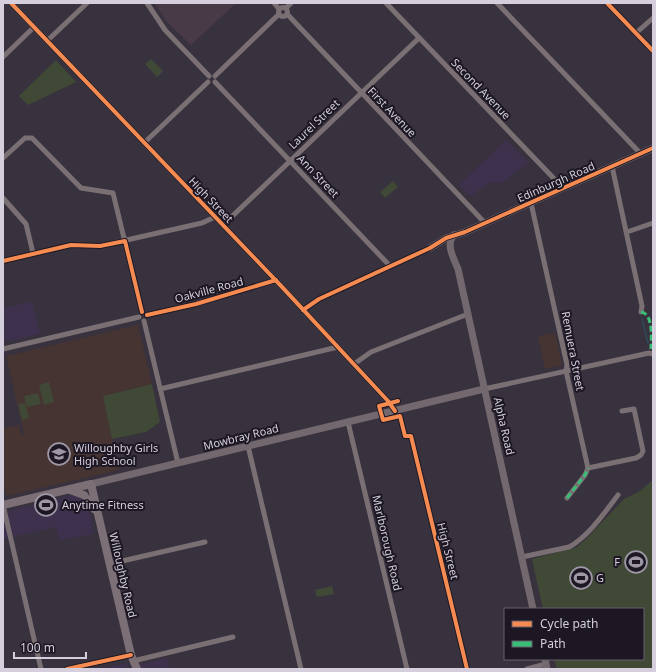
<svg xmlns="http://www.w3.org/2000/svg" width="656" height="672" font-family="'Noto Sans',sans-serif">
<rect width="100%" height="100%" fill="#38323f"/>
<g fill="#3d314e">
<polygon points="506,140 528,162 502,183 491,182 470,196 459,185"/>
<polygon points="32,302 40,334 3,342 3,308"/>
<polygon points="73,495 82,498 87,504 91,520 93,534 60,540 56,527 3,539 3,512"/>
<polygon points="166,658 170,669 104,668 125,663 128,668"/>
</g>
<polygon fill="#483a46" points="155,3 236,3 191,45 166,21"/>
<g fill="#463432">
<polygon points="138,325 152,384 103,396 119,470 7,496 3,483 3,428 19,425 21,434 24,434 6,356"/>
<polygon points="555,333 562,365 545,369 538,336"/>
</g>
<g fill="#404836">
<polygon points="151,59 163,71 157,77 145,64"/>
<polygon points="56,60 76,82 28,105 19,96"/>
<polygon points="393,181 398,187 385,198 380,192"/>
<polygon points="49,382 54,402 44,405 39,385"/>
<polygon points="152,384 160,422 146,432 112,439 103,396"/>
<polygon points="38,393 41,404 27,407 24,396"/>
<polygon points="25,403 29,418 22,420 18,404"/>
<polygon points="653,480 653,669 557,669 554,659 643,659 643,609 543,609 532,559 577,547 586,539 624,499 640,491"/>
<polygon points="332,586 334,594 317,597 315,590"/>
</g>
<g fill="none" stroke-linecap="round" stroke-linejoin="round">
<polyline stroke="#2e4a58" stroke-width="1.5" points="642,319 648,343"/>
<g stroke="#7a6f73" stroke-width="5">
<polyline points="147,3 165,30 209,76"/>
<polyline points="274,3 279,9"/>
<polyline points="386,3 563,188"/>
<polyline points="497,3 640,153"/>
<polyline points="607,3 653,51"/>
<circle cx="283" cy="12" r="4.5"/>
<polyline points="286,8 291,3"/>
<polyline points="286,15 288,15 485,223"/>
<polyline points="636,33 653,18"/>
<polyline points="47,41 87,3"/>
<polyline points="3,57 34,27"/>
<polyline points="215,76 279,14"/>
<polyline points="215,82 390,266"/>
<polyline points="144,143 208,82"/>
<polyline points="3,158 25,138 32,138 81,188 113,193 142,312"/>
<polyline points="612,166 642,306 641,312"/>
<polyline points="3,198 26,224 33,253"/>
<polyline points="531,203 567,365 566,371 588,468 585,475 567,498"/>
<polyline points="223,225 419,38"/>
<polyline points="627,232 653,223"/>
<polyline points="3,261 71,245 100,246 202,223 215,217"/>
<polyline points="303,310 319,299 430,248"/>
<polyline points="147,315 196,304 276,280"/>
<polyline points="144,321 178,463"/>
<polyline points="3,349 139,317"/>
<polyline points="354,364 371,352 468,314"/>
<polyline points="160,389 338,347"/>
<polyline points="484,389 649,353 653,354"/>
<polyline points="348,422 407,669"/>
<polyline points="411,436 467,669"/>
<polyline points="248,446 301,669"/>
<polyline points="588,468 636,458 641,455 643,451 634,409 622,411"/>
<polyline points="3,505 41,669"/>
<path d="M 522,557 L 569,547 C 588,537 605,512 618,495"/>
<polyline points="109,564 205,542"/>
<polyline points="133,661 233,637"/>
<polyline points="67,669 131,655"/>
<polyline points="527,669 546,664"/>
</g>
<polyline stroke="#7a6f73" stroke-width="6" points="11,3 283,288 388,401 395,411"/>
<g stroke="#74686f" stroke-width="7">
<path d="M 454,235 C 445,244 454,259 458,269 L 533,609"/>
<polyline points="430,248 446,238 465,232 653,148"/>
<polyline points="91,484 484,389"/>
<polyline points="545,659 547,669"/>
</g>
<g stroke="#7d6f76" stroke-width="8">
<polyline points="70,490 84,495 94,509"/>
<polyline points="3,505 91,484 131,655 137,669"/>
</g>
<g stroke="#3abd76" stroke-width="3" stroke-dasharray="6 3" stroke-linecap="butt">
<path d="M 641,312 C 654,314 651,339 651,349"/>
<polyline points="567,498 585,475 588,468"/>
</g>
<g stroke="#1c1722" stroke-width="6">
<g id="cycleway">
<polyline points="11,3 283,288 388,401 395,411"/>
<polyline points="607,3 653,51"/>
<polyline points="3,261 71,245 100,246 125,241 142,312"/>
<polyline points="303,310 319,299 430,248 446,238 465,232 653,148"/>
<polyline points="147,315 196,304 276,280"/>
<polyline points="398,401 379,406 383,420 400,416 405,436 411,436 467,669"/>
<polyline points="67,669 131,655"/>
</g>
</g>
<use href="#cycleway" stroke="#f68b52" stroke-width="4"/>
</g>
<defs>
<g id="school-ring" transform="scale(1.15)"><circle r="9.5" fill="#1c1722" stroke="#9d97a6" stroke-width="1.5"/><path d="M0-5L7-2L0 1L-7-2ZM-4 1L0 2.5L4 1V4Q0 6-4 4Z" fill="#9d97a6"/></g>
<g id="stadium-ring" transform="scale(1.15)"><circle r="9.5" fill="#1c1722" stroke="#9d97a6" stroke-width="1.5"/><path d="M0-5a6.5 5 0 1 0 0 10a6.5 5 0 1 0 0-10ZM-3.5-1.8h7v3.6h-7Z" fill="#9d97a6"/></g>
</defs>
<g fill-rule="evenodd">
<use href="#school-ring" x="59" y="454"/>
<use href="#stadium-ring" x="46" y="505"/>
<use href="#stadium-ring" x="636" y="562"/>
<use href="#stadium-ring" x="581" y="578"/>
</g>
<g text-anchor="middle" stroke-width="4" stroke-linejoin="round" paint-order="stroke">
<g font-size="11" fill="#d4cedd" stroke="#1c1722">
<text transform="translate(481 89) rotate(46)" y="4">Second Avenue</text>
<text transform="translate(392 112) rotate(46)" y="4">First Avenue</text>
<text transform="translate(314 124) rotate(-44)" y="4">Laurel Street</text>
<text transform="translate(318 176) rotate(46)" y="4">Ann Street</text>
<text transform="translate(556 182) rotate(-24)" y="4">Edinburgh Road</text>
<text transform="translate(211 200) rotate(46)" y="4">High Street</text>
<text transform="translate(209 290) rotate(-15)" y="4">Oakville Road</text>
<text transform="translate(573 351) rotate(79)" y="4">Remuera Street</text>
<text transform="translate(504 426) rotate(77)" y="4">Alpha Road</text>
<text transform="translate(241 437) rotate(-14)" y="4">Mowbray Road</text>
<text transform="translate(387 543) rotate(77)" y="4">Marlborough Road</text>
<text transform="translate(448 551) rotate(76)" y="4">High Street</text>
<text transform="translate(123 575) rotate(77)" y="4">Willoughby Road</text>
</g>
<g font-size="11" fill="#d4cedd" stroke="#1c1722" text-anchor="start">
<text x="74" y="452">Willoughby Girls<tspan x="74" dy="13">High School</tspan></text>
<text x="62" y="509">Anytime Fitness</text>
<text x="620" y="566" text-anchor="end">F</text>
<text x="596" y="582">G</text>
</g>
</g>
<rect width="656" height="672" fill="none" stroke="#d4cedd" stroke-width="8"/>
<rect x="504" y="608" width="140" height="52" fill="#1c1722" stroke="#66606d"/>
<rect x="512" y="621" width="20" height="6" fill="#f68b52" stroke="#66606d"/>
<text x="540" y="628" font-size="12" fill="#d4cedd">Cycle path</text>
<rect x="512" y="641" width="20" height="6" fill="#3abd76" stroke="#66606d"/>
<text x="540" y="648" font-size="12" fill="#d4cedd">Path</text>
<path d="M14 652v6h72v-6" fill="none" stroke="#d4cedd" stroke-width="2"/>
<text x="20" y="652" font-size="12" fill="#d4cedd" stroke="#1c1722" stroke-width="3" paint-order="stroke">100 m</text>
</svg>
